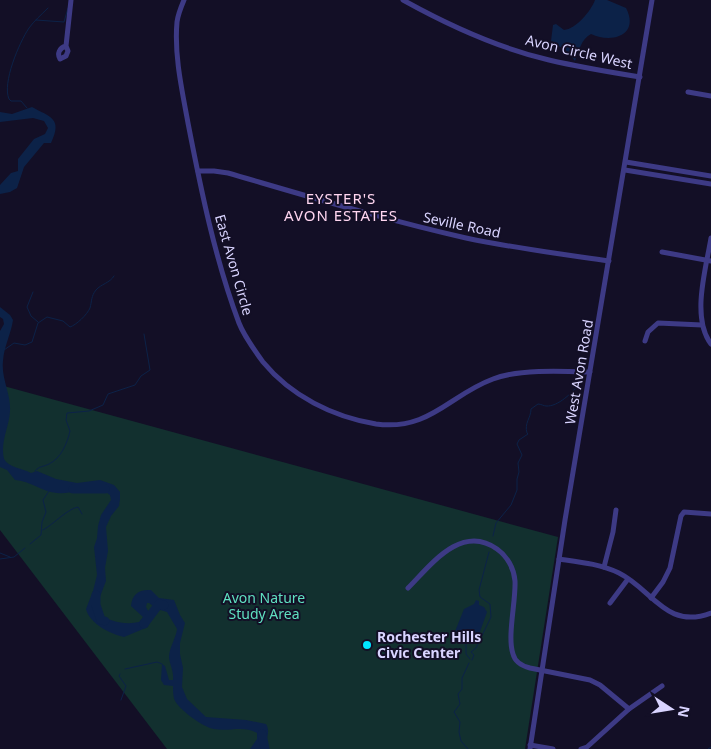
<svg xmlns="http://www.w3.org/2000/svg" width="711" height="749" font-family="'Noto Sans',sans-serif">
<rect width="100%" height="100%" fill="#130f26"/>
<polygon fill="#12302f" points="0,385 558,537 525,749 167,749 0,530"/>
<g fill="#0c2248">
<path d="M 595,0 L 607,0 L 626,8 C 640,35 612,44 591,34 C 581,39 579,51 575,61 L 568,52 L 551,41 L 553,25 L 556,24 L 564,30 C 576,29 591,11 595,0 Z"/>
<path d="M 32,107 C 50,117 63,118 51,143 L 44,143 L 24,167 L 17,188 L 10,192 L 0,194 L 0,185 L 11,173 L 18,171 L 18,159 L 34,139 L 45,134 L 48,128 L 44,121 L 33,118 L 0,122 L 0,112 L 12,114 Z"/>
<path d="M 0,307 L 10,315 L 13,320 C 11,334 4,346 3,361 C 1,378 11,394 10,411 C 9,428 0,442 4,459 C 9,468 22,468 31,473 L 37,471 L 56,479 L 77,483 L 100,480 L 114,485 L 120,492 L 120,499 L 119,506 L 111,516 L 106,527 L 108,551 L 105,568 L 106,581 L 96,607 L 98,613 C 109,622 126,625 139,622 L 143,617 L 131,606 C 132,594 139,589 151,590 L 159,598 L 174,600 L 180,615 L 185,623 L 180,643 L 180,654 L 183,668 L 182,687 L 187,699 L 206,717 L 246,720 L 266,724 C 271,732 266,742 262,749 L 250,749 L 257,739 L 257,733 C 244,725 228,732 214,729 C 203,727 181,711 175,701 C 173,697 173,690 173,686 L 164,685 L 161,680 L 162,664 L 165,666 L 169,680 L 173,680 C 174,670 169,664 169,656 C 170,646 176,638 177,629 L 167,612 L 157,609 L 149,603 L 147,603 L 146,607 L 151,616 L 148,627 L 124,637 C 110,634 89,623 86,609 L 93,591 L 97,575 L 94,547 L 97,538 L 98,526 L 101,515 L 111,500 L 110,495 C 94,483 75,495 57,493 C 43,492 30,481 15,480 L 7,470 L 0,467 L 0,331 L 4,324 L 3,319 L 0,317 Z"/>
<polygon points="476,600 479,601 479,605 484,607 487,612 477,640 471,643 452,639 464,609 474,604"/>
</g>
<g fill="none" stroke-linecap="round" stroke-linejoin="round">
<g stroke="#0c2248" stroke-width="1">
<polyline points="36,20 64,22 68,8"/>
<path d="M 27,108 L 21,101 L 11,101 L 9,99 C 2,83 19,43 29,28 C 34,21 41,15 48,8"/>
<polyline points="33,292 27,307 31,316 38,322"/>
<path d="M 4,350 L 14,343 L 25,345 L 32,342 L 38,323 L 47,317 L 63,321 L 70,327 C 76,325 87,315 90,308 C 92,301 91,296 96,290 C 101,284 110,283 114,276"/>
<path d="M 35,471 C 39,466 43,467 49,464 C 61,458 67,444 70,431 L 66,420 L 67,413 L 89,411 L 103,405 L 108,394 L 135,385 L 141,376 L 150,370 L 144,334"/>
<path d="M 43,530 C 54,524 67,509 78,507 L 82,514"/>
<path d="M 493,536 L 496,523 L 511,505 L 517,490 L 517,479 L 519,472 L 518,463 L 522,455 L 517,444 L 519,440 L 528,434 L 527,433 C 524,423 531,418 531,409 L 538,404 C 541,404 544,406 546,406 C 558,407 573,392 579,384"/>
<polyline points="30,544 41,535 42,522 46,512 43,500 49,491"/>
<polyline points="0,553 10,557"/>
<polyline points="0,559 14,557 25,548"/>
<polyline points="466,642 466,654 470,659"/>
<polyline points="472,660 474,655 471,652 476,648 491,617 490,604 480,597 479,590 489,552"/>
<polyline points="125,669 157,662 162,664"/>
<polyline points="120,674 119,676 126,686 121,700"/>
<polyline points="468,749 461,741 459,732 460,722 454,712 460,704 458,694 462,689 462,678 469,663"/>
<polyline points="708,749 711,747"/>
</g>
<g stroke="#0c2248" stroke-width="9">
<polyline points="73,489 105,489"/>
<polyline points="96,595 96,605 101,620 105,621"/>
<polyline points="144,624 159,604 164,605"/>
<polyline points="262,734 265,749"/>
</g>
<g stroke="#3d3a85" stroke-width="5">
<path d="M 184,0 C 181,7 178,14 177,22 C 174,55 182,90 188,123 C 201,190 215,259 239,323 C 244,336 255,351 263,362 C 291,396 333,417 376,424 C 430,431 449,395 493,379 C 518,369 562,371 590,372"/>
<path d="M 403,0 C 448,25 498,48 549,60 C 579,67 609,72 640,77"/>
<path d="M 66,46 C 59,48 57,54 60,59 L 66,56 L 68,51 L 66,46 L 71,0"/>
<polyline points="688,92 711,96"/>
<polyline points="626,162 711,176"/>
<polyline points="625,170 711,184"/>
<path d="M 198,171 L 214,171 L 228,173 C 307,196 386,220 466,238 C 513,248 561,254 609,261"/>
<path d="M 711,238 C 706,269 691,317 711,344"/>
<polyline points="662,252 711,261"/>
<polyline points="645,341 648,332 658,323 702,325"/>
<path d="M 559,559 C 580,562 600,564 619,573 C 653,590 666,630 711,613"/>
<polyline points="604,567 613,532 616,510"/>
<path d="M 408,588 C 430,566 461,523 497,549 C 507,556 514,568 515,581 C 516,601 507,637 513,654 C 515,662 522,666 530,668 L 590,680 L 600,685 L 629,709"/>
<polyline points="651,598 663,582 670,568 681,516 684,512 711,514"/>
<polyline points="610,603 628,579"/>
<polyline points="530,745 553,749"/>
<polyline points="530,749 565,520 652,0"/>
<polyline points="581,749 587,747 629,709 662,686"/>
</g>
</g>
<circle fill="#00e5ff" stroke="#130f26" stroke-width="2" cx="367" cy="645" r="5"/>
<g text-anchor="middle" stroke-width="4" stroke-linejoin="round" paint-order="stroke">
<g font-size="14" fill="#d9d4ff" stroke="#130f26">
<text transform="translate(579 52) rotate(13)" y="5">Avon Circle West</text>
<text transform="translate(462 225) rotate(12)" y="5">Seville Road</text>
<text transform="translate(234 265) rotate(74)" y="5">East Avon Circle</text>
<text transform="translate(579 372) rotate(-80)" y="5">West Avon Road</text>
</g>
<g font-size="14" fill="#5fe0c0" stroke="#130f26">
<text x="264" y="603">Avon Nature<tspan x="264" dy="16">Study Area</tspan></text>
</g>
<g font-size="14" font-weight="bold" fill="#d9d4ff" stroke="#130f26" text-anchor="start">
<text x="377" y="642">Rochester Hills<tspan x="377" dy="16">Civic Center</tspan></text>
</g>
<g font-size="15" letter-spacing="1" fill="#ffd6f0" stroke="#130f26">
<text x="341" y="204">EYSTER'S<tspan x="341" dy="17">AVON ESTATES</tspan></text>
</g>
</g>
<g transform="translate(671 709) rotate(102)" stroke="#130f26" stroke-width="4" paint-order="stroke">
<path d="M0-4L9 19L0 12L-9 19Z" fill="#d9d4ff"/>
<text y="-8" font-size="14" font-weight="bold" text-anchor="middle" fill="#d9d4ff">N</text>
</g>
</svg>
